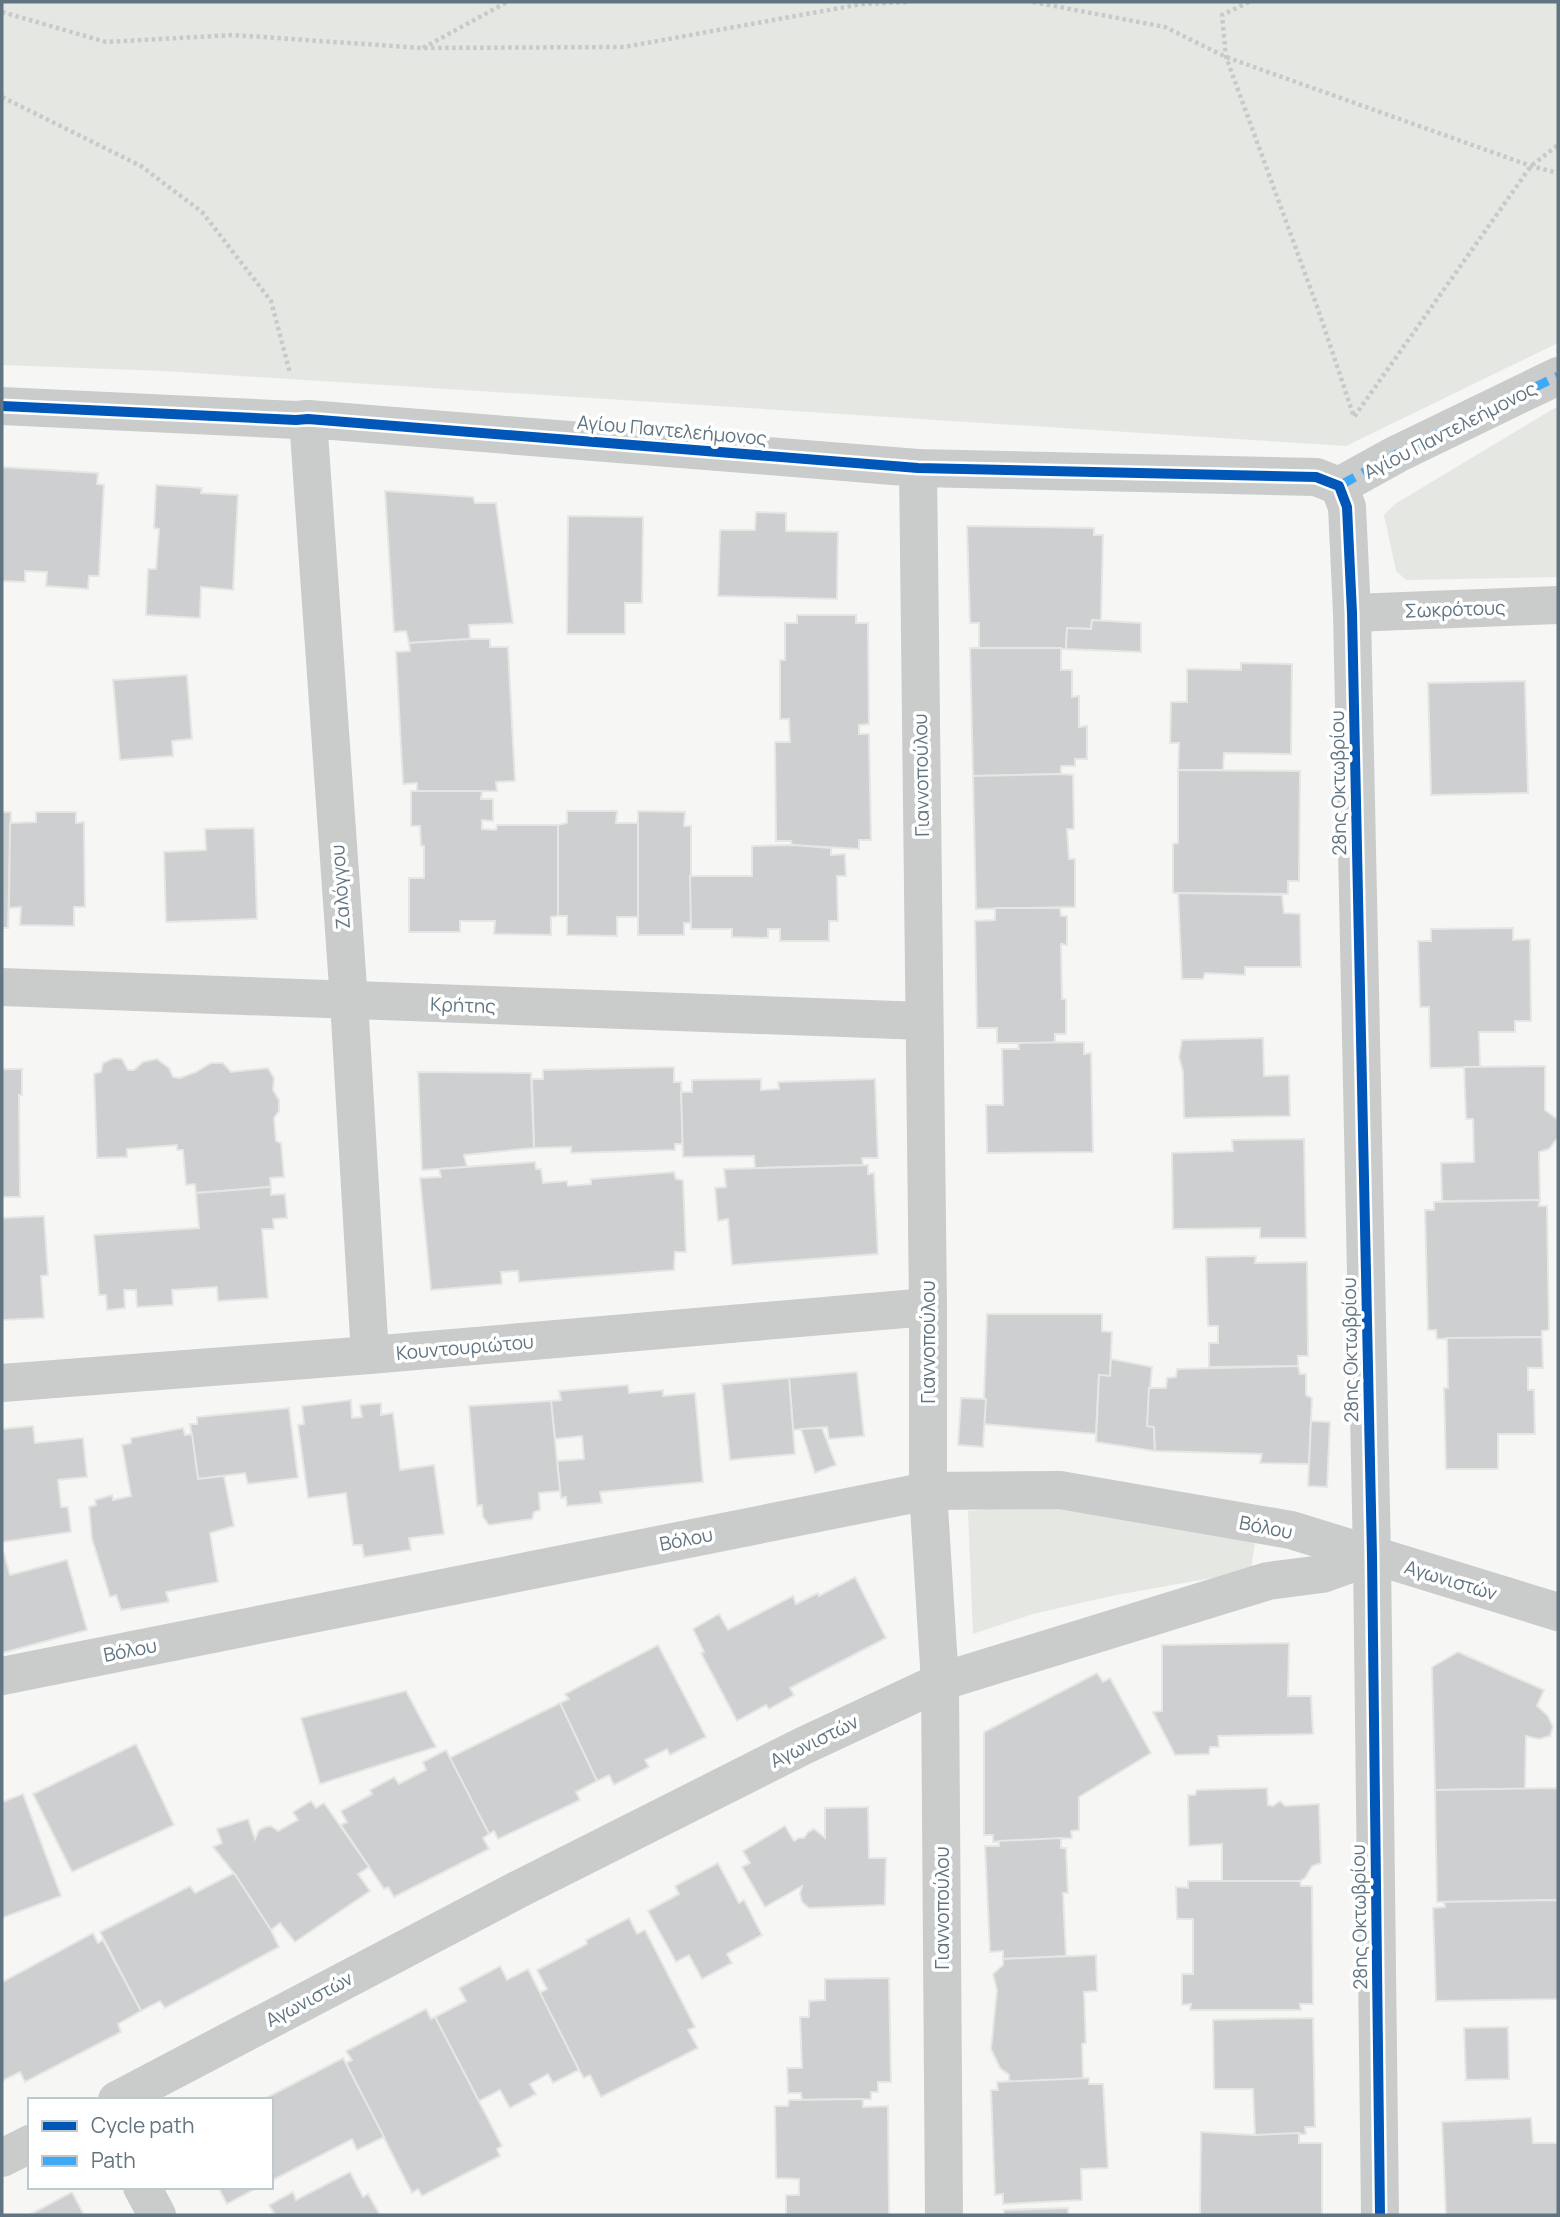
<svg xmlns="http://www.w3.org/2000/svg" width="1560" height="2217" font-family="Manrope,sans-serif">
<rect width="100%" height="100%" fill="#f6f6f5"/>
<g fill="#e5e8e2">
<polygon points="2,2 1558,2 1558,343 1346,446 163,371 2,365"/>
<polygon points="1558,406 1558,577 1406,580 1396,571 1384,515 1395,504"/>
<polygon points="1031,1505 1256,1535 1251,1571 1116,1595 1033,1614 973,1634 968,1511"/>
</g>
<g fill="#cdcfd0" stroke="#e6e6e4" stroke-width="2">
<polygon points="2,467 98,473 97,484 104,485 99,576 89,576 88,589 46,586 47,572 25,571 25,582 2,581"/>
<polygon points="156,485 202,488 201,493 238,495 233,590 201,587 200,618 146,615 148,569 156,569 159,529 154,528"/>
<polygon points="385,491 473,497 475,503 496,503 513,623 469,625 470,639 409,643 406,631 394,632"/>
<polygon points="756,512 786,513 786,531 838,532 837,599 718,596 720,530 755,530"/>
<polygon points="568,516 643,517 642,603 625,603 625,634 567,634"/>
<polygon points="967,526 1094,528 1094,535 1103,535 1101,621 1092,620 1091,629 1067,628 1066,649 979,648 979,623 970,623"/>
<polygon points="797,615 856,615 856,623 868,623 869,724 859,725 859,734 869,734 871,840 859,840 859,849 792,845 791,841 776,841 775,742 790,742 789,719 780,719 780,660 785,660 785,623 797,623"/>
<polygon points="1092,620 1141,623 1141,652 1066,649 1067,628 1091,629"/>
<polygon points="470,639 490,639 490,647 508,647 515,781 496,782 497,791 417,792 417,783 403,784 396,652 410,651 409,643"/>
<polygon points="970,648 1061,648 1061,670 1072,670 1072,697 1079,696 1079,727 1087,726 1087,759 1075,759 1075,766 1061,766 1061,774 973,776"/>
<polygon points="1241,663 1292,664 1291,754 1224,753 1223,770 1178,770 1179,743 1170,743 1171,702 1187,702 1187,669 1241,670"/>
<polygon points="187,675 192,739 172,741 173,756 120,760 113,680"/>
<polygon points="1525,681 1528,793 1431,795 1428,683"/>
<polygon points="1178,770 1300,771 1299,881 1288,881 1288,894 1173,893 1173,844 1178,843"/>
<polygon points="1061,774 1073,775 1074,829 1067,829 1069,859 1075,859 1075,907 976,909 973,776"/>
<polygon points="411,791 482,791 481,799 493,799 493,821 482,820 482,829 496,830 497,825 558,825 558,916 551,917 551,935 494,934 495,921 460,921 460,932 409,932 409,878 424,878 424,846 421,846 420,826 411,826"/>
<polygon points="567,811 617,811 616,823 638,823 638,917 617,917 617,936 567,935 567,916 558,916 558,825 567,823"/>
<polygon points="638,811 685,812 684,826 691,826 691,923 684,923 684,935 638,935"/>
<polygon points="2,812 11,812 8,928 2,928"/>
<polygon points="36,812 76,812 76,823 84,822 85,907 74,907 74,926 20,925 21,907 9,908 10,823 36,822"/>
<polygon points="254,828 257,919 166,922 164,852 206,850 205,829"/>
<polygon points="792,845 831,848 831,855 845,854 846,876 837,876 838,921 829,921 829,941 780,941 780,929 768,929 768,938 732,937 732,929 691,929 690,876 752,876 752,846"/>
<polygon points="1178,893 1282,895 1284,913 1300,914 1301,967 1245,967 1245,975 1205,973 1203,979 1182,979"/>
<polygon points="995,908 1060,908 1061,916 1067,916 1067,945 1061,944 1062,999 1066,999 1066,1034 1055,1034 1055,1043 997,1043 997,1028 977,1028 975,921 995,920"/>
<polygon points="1513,928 1513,940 1530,939 1531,1021 1515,1021 1515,1032 1479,1032 1480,1067 1430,1068 1429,1007 1420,1007 1418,941 1431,941 1431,929"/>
<polygon points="1263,1038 1264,1076 1289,1075 1290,1116 1184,1118 1183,1072 1179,1057 1182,1040"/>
<polygon points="1084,1042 1084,1054 1091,1053 1093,1152 987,1153 986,1105 1003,1105 1002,1049 1019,1049 1018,1043"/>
<polygon points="114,1058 122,1059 128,1070 134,1070 143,1062 157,1059 169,1068 173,1077 180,1078 196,1072 211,1063 223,1063 231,1072 268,1068 274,1078 273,1090 279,1100 279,1111 274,1118 276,1141 281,1143 284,1177 270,1178 271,1187 196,1193 195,1184 186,1185 183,1150 177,1150 177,1145 127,1149 127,1157 97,1158 94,1074 101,1072 103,1063"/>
<polygon points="1545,1066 1545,1110 1557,1119 1558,1137 1549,1149 1539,1152 1540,1200 1442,1201 1441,1163 1474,1162 1473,1119 1466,1119 1464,1067"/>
<polygon points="674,1067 674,1082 681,1082 683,1144 675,1144 675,1150 571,1153 571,1147 534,1148 532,1079 543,1079 543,1070"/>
<polygon points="2,1069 22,1069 22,1095 19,1095 20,1197 2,1197"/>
<polygon points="418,1072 531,1073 534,1148 464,1155 467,1167 422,1170"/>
<polygon points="761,1079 761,1090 779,1089 778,1082 875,1079 878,1158 862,1158 863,1165 755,1168 754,1156 683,1157 681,1092 692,1092 692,1080"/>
<polygon points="1304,1139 1306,1238 1260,1238 1260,1228 1173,1229 1172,1153 1233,1151 1232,1140"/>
<polygon points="535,1162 536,1169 541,1169 543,1183 567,1181 568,1186 591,1184 591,1179 674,1172 676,1179 683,1180 686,1252 675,1252 674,1270 519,1282 518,1271 501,1272 502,1284 431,1290 420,1178 441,1177 439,1169"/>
<polygon points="868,1165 868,1174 874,1173 878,1254 732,1265 728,1219 718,1221 715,1188 726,1187 724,1169"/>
<polygon points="271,1187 271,1195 285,1194 287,1218 273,1219 274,1229 262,1229 268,1298 218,1301 217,1287 172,1290 173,1305 137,1307 136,1290 124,1290 125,1308 107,1310 106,1295 99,1295 94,1235 199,1228 196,1193"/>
<polygon points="1540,1200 1539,1206 1547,1206 1549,1330 1542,1331 1542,1337 1437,1339 1436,1330 1428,1330 1425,1210 1434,1210 1434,1202"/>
<polygon points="44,1216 48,1275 41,1276 44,1318 2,1320 2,1218"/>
<polygon points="1256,1256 1255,1263 1307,1262 1308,1356 1298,1356 1298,1366 1209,1367 1209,1343 1218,1343 1218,1326 1208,1326 1206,1257"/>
<polygon points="987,1314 1102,1314 1102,1331 1112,1332 1110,1376 1099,1375 1096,1434 983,1424"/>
<polygon points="1542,1337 1543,1368 1528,1368 1528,1390 1534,1390 1535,1434 1498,1434 1498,1469 1446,1469 1444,1388 1448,1388 1447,1338"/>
<polygon points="1111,1359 1152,1367 1147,1426 1154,1427 1155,1451 1096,1442 1099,1375 1110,1376"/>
<polygon points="1298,1366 1300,1374 1306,1374 1306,1395 1312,1398 1309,1464 1260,1463 1262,1454 1155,1451 1154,1427 1147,1426 1149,1388 1166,1388 1167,1378 1176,1377 1177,1369"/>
<polygon points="857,1372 864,1436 829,1439 827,1427 793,1430 789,1378"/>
<polygon points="789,1378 795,1454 730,1460 722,1384"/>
<polygon points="628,1385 629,1393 663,1390 663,1396 695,1393 703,1482 600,1492 602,1503 567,1506 566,1497 561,1498 557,1461 584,1459 582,1436 555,1439 551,1401 561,1400 559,1391"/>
<polygon points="961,1398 986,1399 983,1447 958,1445"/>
<polygon points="351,1400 352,1418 362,1417 360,1405 381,1403 381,1415 393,1413 400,1470 434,1465 444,1534 409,1538 411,1550 364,1557 362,1545 353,1545 346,1493 308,1498 298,1425 304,1424 302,1406"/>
<polygon points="551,1401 560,1491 539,1493 540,1510 534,1512 532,1519 489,1525 483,1517 482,1505 477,1506 469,1406"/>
<polygon points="289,1408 298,1478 248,1484 245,1473 198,1479 190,1424 197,1424 197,1417"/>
<polygon points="1311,1421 1330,1422 1327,1487 1308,1486"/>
<polygon points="33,1426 35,1443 83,1438 87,1477 58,1480 61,1507 68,1507 71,1532 2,1542 2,1429"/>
<polygon points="183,1428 185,1435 192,1434 198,1479 224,1476 234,1526 210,1533 218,1582 166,1592 169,1602 121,1610 116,1595 110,1597 92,1539 89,1507 96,1505 95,1500 112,1495 113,1500 131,1496 122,1445 131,1443 131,1438"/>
<polygon points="822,1428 836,1465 815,1473 801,1429"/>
<polygon points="4,1553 10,1575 67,1560 87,1630 2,1653 2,1554"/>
<polygon points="855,1577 886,1638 790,1688 794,1695 769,1709 766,1705 737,1721 701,1653 704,1652 693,1629 719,1614 728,1630 793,1596 796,1604 818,1593 819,1596"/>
<polygon points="1289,1643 1288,1696 1311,1696 1313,1734 1218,1736 1219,1747 1210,1747 1209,1754 1175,1755 1153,1712 1162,1711 1162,1645"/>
<polygon points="658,1645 706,1737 670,1755 667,1749 645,1760 649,1767 614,1785 609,1775 597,1781 560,1703 569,1699 565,1694"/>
<polygon points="1458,1652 1544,1690 1537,1706 1548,1716 1553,1727 1550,1736 1539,1739 1526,1736 1525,1789 1435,1790 1432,1667"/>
<polygon points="1097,1673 1103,1682 1110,1678 1151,1753 1079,1797 1079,1830 1071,1831 1072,1838 993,1842 993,1835 984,1835 984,1732"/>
<polygon points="406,1691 436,1747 320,1784 301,1718"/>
<polygon points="560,1703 597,1781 576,1792 580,1800 498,1839 494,1831 489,1834 449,1758"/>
<polygon points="136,1744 174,1825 72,1872 33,1794"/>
<polygon points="446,1750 489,1834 483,1838 489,1849 394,1897 388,1887 384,1889 341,1825 347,1822 341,1811 372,1794 370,1790 394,1777 399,1784 426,1770 423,1762"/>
<polygon points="1267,1788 1268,1805 1273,1806 1280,1801 1285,1806 1319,1804 1321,1863 1312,1866 1305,1878 1300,1881 1222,1881 1222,1844 1189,1846 1188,1795 1195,1795 1197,1790"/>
<polygon points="1558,1788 1558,1900 1437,1902 1435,1790"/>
<polygon points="23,1794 61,1896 2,1918 2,1802"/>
<polygon points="311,1801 316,1808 324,1803 369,1867 358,1874 370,1891 295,1942 280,1923 271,1930 234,1873 213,1847 222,1843 217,1829 248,1819 255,1839 259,1830 265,1827 271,1826 278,1831 298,1820 293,1812"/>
<polygon points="868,1807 869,1858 886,1858 885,1905 809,1908 802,1902 800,1894 802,1886 765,1907 742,1867 750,1863 743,1851 785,1826 794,1841 799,1838 804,1838 808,1832 814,1829 825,1838 825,1808"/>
<polygon points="1061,1838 1061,1848 1066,1848 1068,1893 1063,1893 1066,1956 1003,1959 1003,1951 990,1952 985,1846 999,1846 999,1841"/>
<polygon points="718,1863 739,1903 744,1900 762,1935 727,1954 732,1963 702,1979 689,1955 676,1962 648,1911 679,1894 675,1886"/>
<polygon points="234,1873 271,1930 279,1947 165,2008 160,2001 141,2011 100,1932 190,1886 195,1893"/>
<polygon points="1188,1881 1300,1881 1301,1886 1312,1886 1313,2004 1300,2004 1301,2010 1190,2010 1191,2004 1182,2005 1182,1974 1193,1974 1193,1919 1177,1919 1176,1887 1188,1888"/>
<polygon points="1558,1900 1558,1999 1436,2001 1433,1908 1445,1907 1444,1902"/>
<polygon points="629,1918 637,1934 645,1930 695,2027 688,2030 698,2048 601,2097 590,2075 584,2078 579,2070 540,1993 547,1989 537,1970 587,1944 586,1940"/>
<polygon points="93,1933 98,1943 103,1940 141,2011 118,2024 121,2032 25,2082 20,2072 2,2081 2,1982"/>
<polygon points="1096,1955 1097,1991 1084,1992 1086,2043 1082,2044 1083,2079 1009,2082 1009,2075 1000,2068 991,2049 997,1990 993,1974 1003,1965 1003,1959"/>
<polygon points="500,1966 507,1980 528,1969 579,2070 553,2083 548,2074 530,2084 536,2094 510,2108 500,2090 479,2101 435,2017 466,2001 459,1988"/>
<polygon points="889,1978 891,2082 878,2082 878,2092 871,2092 871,2099 802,2100 801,2093 788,2093 787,2068 802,2068 800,2017 809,2017 809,2001 825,2000 825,1979"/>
<polygon points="426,2009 431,2019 435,2017 502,2146 497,2149 500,2156 422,2196 418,2189 412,2193 346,2063 352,2060 346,2051"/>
<polygon points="1313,2018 1315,2127 1305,2127 1306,2134 1255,2135 1253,2089 1214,2089 1213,2020"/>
<polygon points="1508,2027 1509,2079 1466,2080 1464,2028"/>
<polygon points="343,2058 384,2137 357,2150 352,2139 271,2181 271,2100 262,2100"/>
<polygon points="1089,2078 1089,2084 1103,2084 1108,2168 1081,2169 1082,2200 1003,2204 1003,2194 995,2195 991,2090 998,2090 997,2082"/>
<polygon points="863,2099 863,2107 888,2106 889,2215 786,2215 786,2195 799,2195 799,2179 776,2178 775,2106 788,2106 789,2100"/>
<polygon points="1531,2118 1533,2143 1558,2143 1558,2215 1446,2215 1442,2122"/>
<polygon points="1201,2132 1255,2135 1299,2133 1299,2143 1322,2143 1322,2215 1200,2215"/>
<polygon points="350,2172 363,2197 368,2194 380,2215 270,2215 274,2213 269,2205 293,2192 296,2200"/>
<polygon points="218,2187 259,2187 227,2204"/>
<polygon points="72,2192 84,2215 29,2215"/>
<polygon points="1068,2208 1068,2215 1004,2215 1004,2210"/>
</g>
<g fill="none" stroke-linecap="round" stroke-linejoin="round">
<g stroke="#c8c9ca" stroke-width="4.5" stroke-dasharray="3.5 3.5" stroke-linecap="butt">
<polyline points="1033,2 1165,27 1226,57 1531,166 1558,173"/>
<polyline points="1249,2 1222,15 1226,57 1318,309 1354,417 1531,166 1558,145"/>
<polyline points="2,12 106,42 233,35 422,48 624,47 862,4 907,2"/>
<polyline points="423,48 507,2"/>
<polyline points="2,97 141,166 202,212 271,301 290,373"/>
</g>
<g stroke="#cacccc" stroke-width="38">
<polyline points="2,406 296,420 308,419 918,468 1316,477 1339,486 1397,454 1558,376"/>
<polyline points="308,419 349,1001 370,1355"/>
<polyline points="918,468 928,1307 928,1491 940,1682 944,2215"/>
<polyline points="1339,486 1347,507 1352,613 1372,1556 1380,2215"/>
<polyline points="1352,613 1558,605"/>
<polyline points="2,987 923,1021"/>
<polyline points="2,1383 370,1355 928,1307"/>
<polyline points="2,1676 928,1491 1060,1490 1291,1530 1558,1612"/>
<polyline points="117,2100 521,1888 803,1746 940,1682 1268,1581 1322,1574 1372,1556"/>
<polyline points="2,2158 30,2144"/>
<polyline points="142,2187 157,2215"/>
</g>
<polyline stroke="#3fa9f5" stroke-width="9" stroke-dasharray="18 9" stroke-linecap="butt" points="1339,486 1397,454 1558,376"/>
<g stroke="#fff" stroke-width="15">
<polyline id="cycleway" points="2,406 296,420 308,419 918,468 1316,477 1339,486 1347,507 1352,613 1372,1556 1380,2215"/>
</g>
<use href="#cycleway" stroke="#0057b8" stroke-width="10"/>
</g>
<g text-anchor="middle" stroke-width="7" stroke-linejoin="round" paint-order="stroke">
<g font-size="19" fill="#607581" stroke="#fff">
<text transform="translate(672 430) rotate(5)" y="7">Αγίου Παντελεήμονος</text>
<text transform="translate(1450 430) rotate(-27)" y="7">Αγίου Παντελεήμονος</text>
<text transform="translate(1455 609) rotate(-2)" y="7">Σωκρότους</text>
<text transform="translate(921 775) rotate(-91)" y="7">Γιαννοπούλου</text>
<text transform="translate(1338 783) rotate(-91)" y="7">28ης Οκτωβρίου</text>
<text transform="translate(340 887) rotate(-94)" y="7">Ζαλόγγου</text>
<text transform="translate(463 1005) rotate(2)" y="7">Κρήτης</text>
<text transform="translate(928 1342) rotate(-90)" y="7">Γιαννοπούλου</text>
<text transform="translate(465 1347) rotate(-5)" y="7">Κουντουριώτου</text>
<text transform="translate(1350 1350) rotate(-91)" y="7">28ης Οκτωβρίου</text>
<text transform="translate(1266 1527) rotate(11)" y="7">Βόλου</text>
<text transform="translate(686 1539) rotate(-11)" y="7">Βόλου</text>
<text transform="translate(1451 1580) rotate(17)" y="7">Αγωνιστών</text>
<text transform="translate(130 1650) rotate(-11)" y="7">Βόλου</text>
<text transform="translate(814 1741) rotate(-26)" y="7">Αγωνιστών</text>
<text transform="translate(942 1908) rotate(-90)" y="7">Γιαννοπούλου</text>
<text transform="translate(1359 1917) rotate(-91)" y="7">28ης Οκτωβρίου</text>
<text transform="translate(309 1999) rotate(-28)" y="7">Αγωνιστών</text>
</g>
</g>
<rect width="1560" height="2217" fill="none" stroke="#607581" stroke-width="7"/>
<rect x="28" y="2098" width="245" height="91" fill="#ffffff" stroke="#bfc8cd" stroke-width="2"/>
<rect x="42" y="2121" width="35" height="10" fill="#0057b8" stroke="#bfc8cd" stroke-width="2"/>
<text x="91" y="2133" font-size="21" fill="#607581">Cycle path</text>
<rect x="42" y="2156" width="35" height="10" fill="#3fa9f5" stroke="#bfc8cd" stroke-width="2"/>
<text x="91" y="2168" font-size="21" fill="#607581">Path</text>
</svg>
